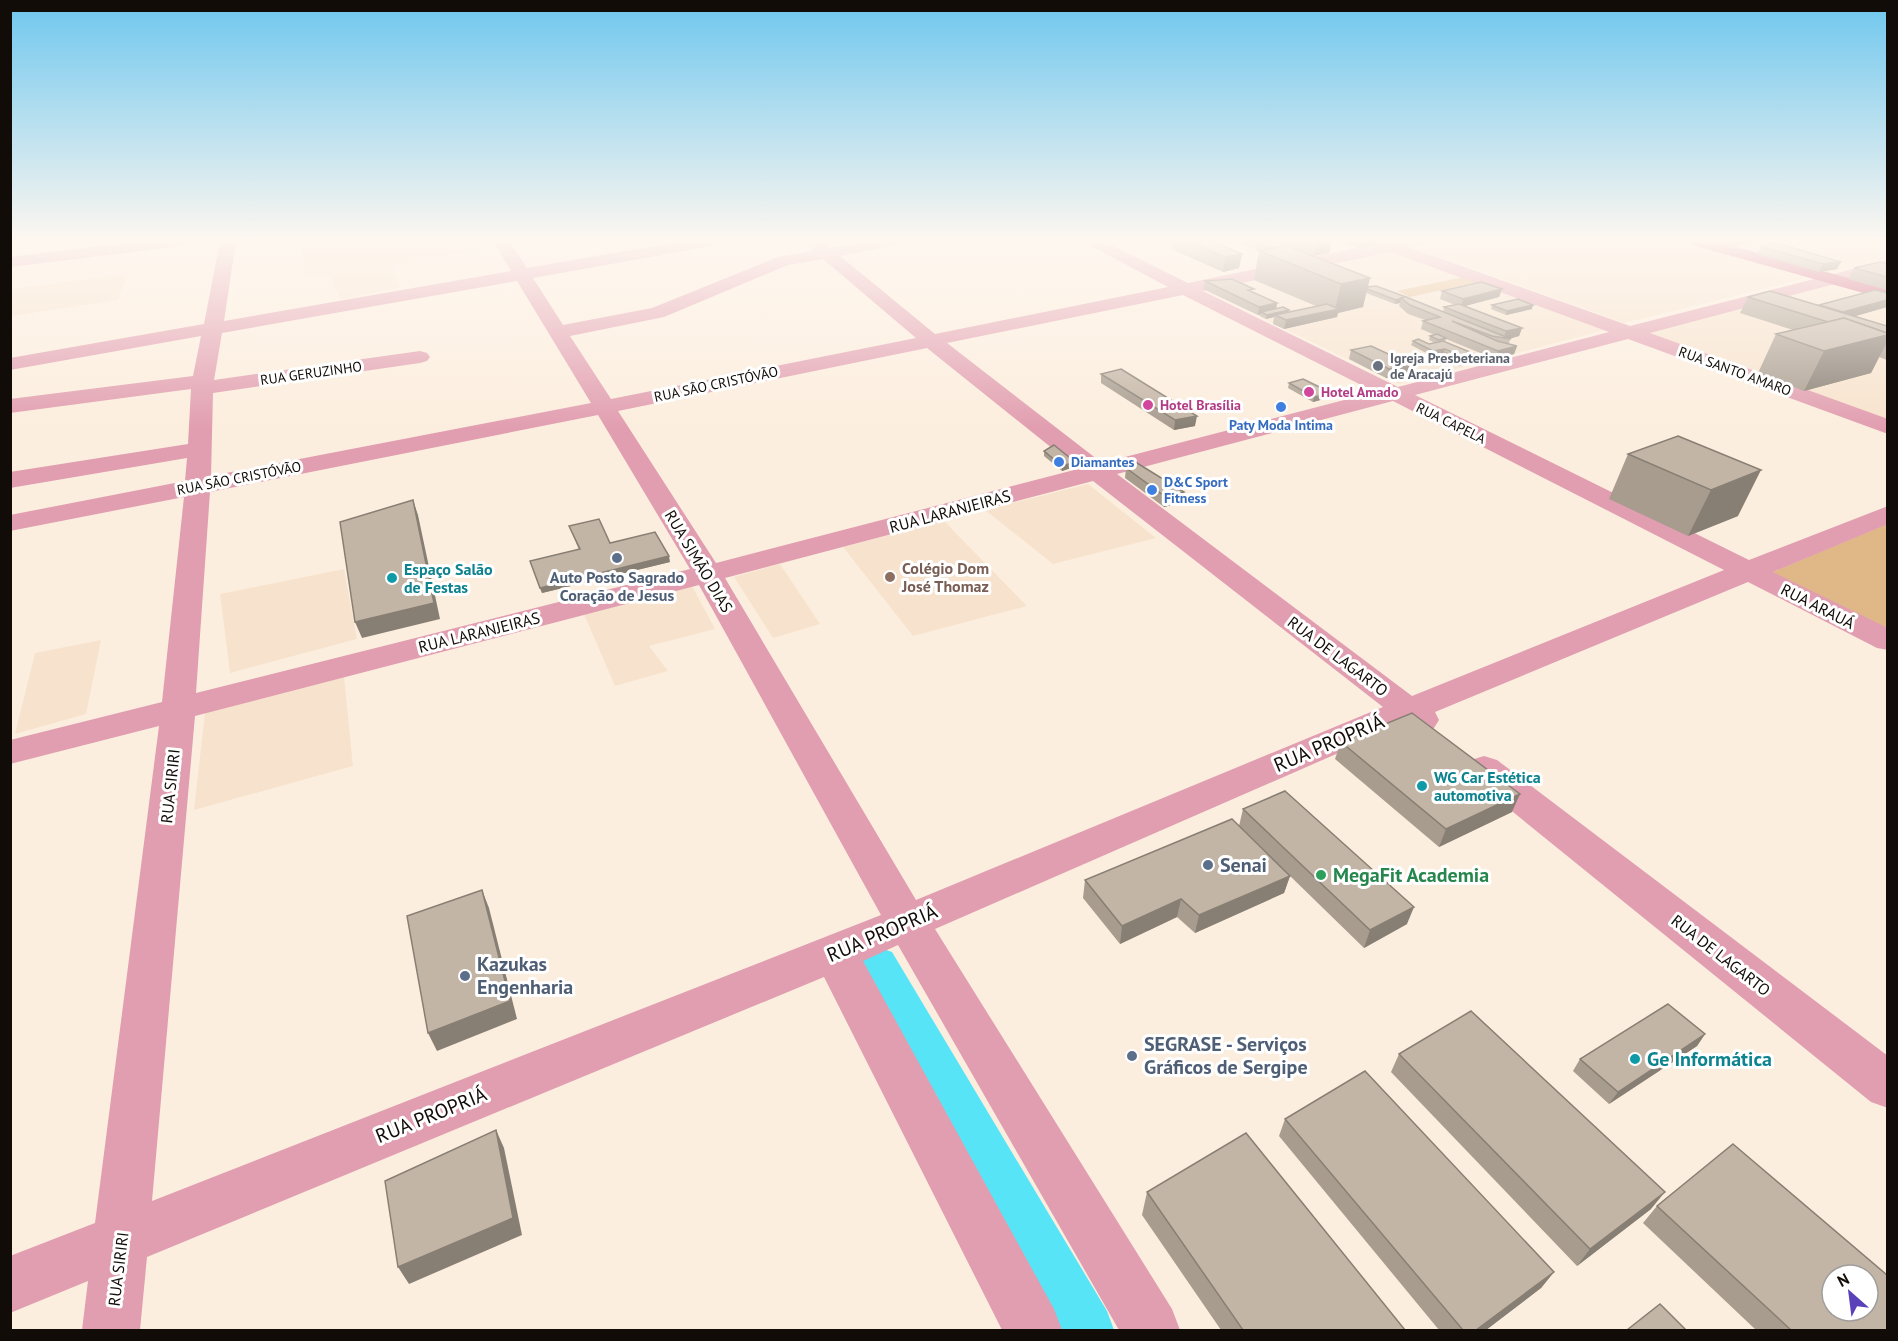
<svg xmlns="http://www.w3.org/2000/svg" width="1898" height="1341" font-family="'PT Sans',sans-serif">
<rect width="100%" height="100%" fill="#fceede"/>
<g fill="#f7e3cd">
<polygon points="347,241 484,241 487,249 392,264 400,288 341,299 328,274 304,277 302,247"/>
<polygon points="1440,241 1679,241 1807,278 1624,323 1412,247"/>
<polygon points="1711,241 1887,241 1887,258 1828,274"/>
<polygon points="1395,252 1605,330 1399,384 1206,291"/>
<polygon points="128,274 118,300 11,316 11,289"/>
<polygon points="1833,285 1887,301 1887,419 1648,333"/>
<polygon points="1088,484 1156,538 1053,564 985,510"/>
<polygon points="944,521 1027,606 913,636 843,547"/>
<polygon points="780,564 820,624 773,638 734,577"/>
<polygon points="344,569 357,639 230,673 220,594"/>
<polygon points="692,586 715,629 649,646 668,671 615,686 584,614"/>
<polygon points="101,640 86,714 15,734 35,653"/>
<polygon points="344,676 353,766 194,810 205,712"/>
</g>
<g fill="#e0b787">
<polygon points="1464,277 1478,282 1410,297 1397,291"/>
<polygon points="1887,524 1887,632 1768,574"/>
</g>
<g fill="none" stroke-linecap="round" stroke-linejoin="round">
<polygon fill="#57e4f7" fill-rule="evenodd" points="878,947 892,952 1107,1311 1114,1330 1059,1330 858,964 864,952"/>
<g fill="#e19eb0" fill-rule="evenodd">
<polygon points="139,241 191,241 183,246 10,267 10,257"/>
<path d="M 220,241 L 236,241 L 224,321 L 511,271 L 493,241 L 509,241 L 527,268 L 682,241 L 720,241 L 712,246 L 533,278 L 563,325 L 652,308 L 778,257 L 813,251 L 804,241 L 822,241 L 830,248 L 865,241 L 902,241 L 894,246 L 840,256 L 935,334 L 1168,287 L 1082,241 L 1103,241 L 1188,283 L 1390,241 L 1428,241 L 1426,244 L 1411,248 L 1630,326 L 1888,260 L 1888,270 L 1650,333 L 1888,419 L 1888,434 L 1628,339 L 1415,395 L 1749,560 L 1888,506 L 1888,524 L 1773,572 L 1888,628 L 1888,650 L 1877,648 L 1748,582 L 1435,712 L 1439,720 L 1434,728 L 1422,731 L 1405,724 L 935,929 L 1172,1309 L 1180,1330 L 1119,1330 L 898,945 L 863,961 L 1054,1309 L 1062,1330 L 1002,1330 L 824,977 L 147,1257 L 140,1330 L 82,1330 L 88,1281 L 10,1313 L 10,1256 L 95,1223 L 159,726 L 10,764 L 10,740 L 162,702 L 184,497 L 10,531 L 10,515 L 185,481 L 187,458 L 10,488 L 10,472 L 188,444 L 191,389 L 10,413 L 10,399 L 193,376 L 201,336 L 10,370 L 10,358 L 204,324 ZM 1391,252 L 1609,332 L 1398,387 L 1203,291 ZM 823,259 L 916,338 L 611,399 L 570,336 L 664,317 L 788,265 ZM 517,281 L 591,403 L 211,476 L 213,393 L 420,363 L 427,361 L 430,357 L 427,353 L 420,351 L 214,380 L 222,333 ZM 1183,295 L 1375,392 L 1102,463 L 947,343 ZM 927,348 L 1078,469 L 716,563 L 618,411 ZM 1393,401 L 1724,570 L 1412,696 L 1117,474 ZM 598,415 L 690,569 L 196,693 L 210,492 ZM 1093,481 L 1383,707 L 916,900 L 725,578 ZM 699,585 L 881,915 L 152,1201 L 195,716 Z"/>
<polygon points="1484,756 1497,760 1888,1056 1888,1108 1871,1102 1471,778 1466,769 1471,760"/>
</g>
<polygon fill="#c85279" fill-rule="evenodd" points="1687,241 1715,241 1888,289 1888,300 1689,244"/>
</g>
<g fill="#a89c8f">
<polygon points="1172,241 1212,241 1242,254 1239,268 1223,272 1171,249"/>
<polygon points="1235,241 1276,241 1367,287 1443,312 1444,307 1455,305 1440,299 1442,291 1502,289 1499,297 1465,306 1522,328 1519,336 1510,338 1509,344 1517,346 1514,354 1495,359 1446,339 1445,342 1480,356 1479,361 1468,364 1463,362 1462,365 1456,366 1438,359 1439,354 1432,356 1411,345 1413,341 1429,344 1435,343 1429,340 1430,336 1435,335 1421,329 1423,321 1425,320 1408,314 1399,306 1400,303 1395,304 1366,293 1363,307 1338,313 1337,317 1284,329 1273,324 1274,317 1266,319 1260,316 1260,315 1258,315 1203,289 1205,281 1253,292 1277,303 1276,309 1289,312 1316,306 1254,280 1259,251 1260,251"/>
<polygon points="1276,241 1332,241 1329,253 1314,256"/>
<polygon points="1341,241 1377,241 1376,245 1358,248"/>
<polygon points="1719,241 1754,241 1730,247 1718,243"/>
<polygon points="1761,247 1841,262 1837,269 1819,272 1757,254"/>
<polygon points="1854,268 1887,277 1887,290 1848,279"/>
<polygon points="1748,297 1819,306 1887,307 1854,316 1887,326 1887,360 1879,357 1871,373 1804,391 1758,373 1776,334 1793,330 1740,313"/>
<polygon points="1492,305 1532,309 1506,315 1491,309"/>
<polygon points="1351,350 1408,373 1386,378 1349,359"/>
<polygon points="1101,374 1195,426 1174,430 1101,383"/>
<polygon points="1289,383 1332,393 1331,397 1313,402 1288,388"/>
<polygon points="1678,436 1738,516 1688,536 1609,499 1628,454"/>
<polygon points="1044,451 1075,462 1074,467 1062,471 1044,456"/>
<polygon points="1126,468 1184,492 1182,502 1164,507 1125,478"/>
<polygon points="569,526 610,543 670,562 542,593 530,561 579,550"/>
<polygon points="1341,742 1512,812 1439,847 1335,759"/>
<polygon points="1243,809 1407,924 1364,948 1287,873 1290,876 1284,893 1195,933 1177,917 1120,944 1083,898 1085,880 1239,826"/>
<polygon points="1705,1034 1697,1046 1609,1104 1573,1071 1580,1059"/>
<polygon points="1399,1054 1651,1209 1577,1266 1391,1072"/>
<polygon points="1285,1119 1554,1272 1541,1288 1486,1330 1439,1330 1279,1136"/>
<polygon points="1147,1192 1405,1330 1221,1330 1142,1215"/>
<polygon points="1657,1206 1887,1330 1756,1330 1643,1223"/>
</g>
<g fill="#887f74">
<polygon points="1317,241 1332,241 1329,253 1314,256"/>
<polygon points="1360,241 1377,241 1376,245 1358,248"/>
<polygon points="1733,241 1754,241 1730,247"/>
<polygon points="1242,254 1239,268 1223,272 1225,257"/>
<polygon points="1841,262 1837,269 1819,272 1823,264"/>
<polygon points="1370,278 1363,307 1338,313 1337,317 1284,329 1286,320 1335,309 1341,284"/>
<polygon points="1502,289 1499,297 1461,307 1463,299"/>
<polygon points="1401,299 1400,303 1395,304 1396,300"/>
<polygon points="1887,300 1887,307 1839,321 1843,312"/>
<polygon points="1277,303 1276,311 1261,312 1260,315 1258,315 1259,307"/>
<polygon points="1533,305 1532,309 1506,315 1507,311"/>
<polygon points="1289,310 1288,314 1275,315 1274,317 1266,319 1267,315"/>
<polygon points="1522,328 1519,336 1509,339 1504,338 1506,331"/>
<polygon points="1887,335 1887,342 1871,373 1804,391 1824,351"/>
<polygon points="1517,346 1514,354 1495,359 1498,351"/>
<polygon points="1445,349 1444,354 1432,356 1433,351"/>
<polygon points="1480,356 1479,361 1468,364 1469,359"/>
<polygon points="1464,360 1462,365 1456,366 1457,362"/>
<polygon points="1410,364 1408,373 1386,378 1389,369"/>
<polygon points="1332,393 1331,397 1313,402 1314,397"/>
<polygon points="1197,416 1195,426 1174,430 1175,420"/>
<polygon points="1075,462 1074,467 1062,471 1062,466"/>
<polygon points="1761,470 1738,516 1688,536 1711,490"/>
<polygon points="1184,492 1182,502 1164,507 1166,497"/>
<polygon points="413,500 418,515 440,619 362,638 355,622"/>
<polygon points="669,556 670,562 542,593 540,588"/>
<polygon points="1520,794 1512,812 1439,847 1446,829"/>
<polygon points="1290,876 1284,893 1195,933 1199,915"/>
<polygon points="482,890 489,908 517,1019 437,1051 428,1033"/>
<polygon points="1181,899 1177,917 1120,944 1122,926"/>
<polygon points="1414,907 1407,924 1364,948 1370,930"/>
<polygon points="1705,1034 1697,1046 1609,1104 1618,1092"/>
<polygon points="496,1130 504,1148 522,1235 409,1284 398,1267"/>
<polygon points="1665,1192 1651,1209 1577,1266 1590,1249"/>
<polygon points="1554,1272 1541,1288 1486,1330 1476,1330"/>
</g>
<g fill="#c3b5a6" stroke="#887f74" stroke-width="1.5" fill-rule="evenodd">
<polygon points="1188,241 1212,241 1242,254 1225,257"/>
<polygon points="1255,241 1276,241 1301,251 1287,246 1274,249"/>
<polygon points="1776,243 1841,262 1823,264 1761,247"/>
<polygon points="1287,246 1370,278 1341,284 1259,251"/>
<polygon points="1880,262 1887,264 1887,277 1854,268"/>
<polygon points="1232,279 1254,289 1248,290 1277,303 1259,307 1205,281"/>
<polygon points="1481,282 1502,289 1463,299 1442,291"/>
<polygon points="1376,286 1406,297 1396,300 1367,289 1367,287"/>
<polygon points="1875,290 1887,293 1887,300 1843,312 1819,305"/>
<polygon points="1770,291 1887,326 1887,333 1844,318 1828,322 1748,297"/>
<polygon points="1406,297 1511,339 1492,336 1452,321 1497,341 1517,346 1498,351 1423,321 1440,317 1410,305 1401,298"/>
<polygon points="1518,299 1533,305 1507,311 1492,305"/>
<polygon points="1327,304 1339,309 1286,320 1275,315"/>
<polygon points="1459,304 1522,328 1506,331 1444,307"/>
<polygon points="1283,307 1289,310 1267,315 1261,312"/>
<polygon points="1844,318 1887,333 1887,335 1824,351 1776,334"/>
<polygon points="1437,334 1446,338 1439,340 1430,336"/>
<polygon points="1418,339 1429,344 1443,341 1480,356 1469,359 1445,349 1433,351 1413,341"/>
<polygon points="1371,346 1410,364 1389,369 1351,350"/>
<polygon points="1446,353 1464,360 1457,362 1439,354"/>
<polygon points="1121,369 1197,416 1175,420 1101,374"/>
<polygon points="1303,379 1332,393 1314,397 1289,383"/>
<polygon points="1678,436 1761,470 1711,490 1628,454"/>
<polygon points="1054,445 1075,462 1062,466 1044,451"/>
<polygon points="1137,463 1184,492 1166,497 1126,468"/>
<polygon points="413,500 434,603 355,622 340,522"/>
<polygon points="599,519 610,543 655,532 669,556 540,588 530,561 580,549 569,526"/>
<polygon points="1412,713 1520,794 1446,829 1341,742"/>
<polygon points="1285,791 1414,907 1370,930 1243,809"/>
<polygon points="1232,819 1290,876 1199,915 1181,899 1122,926 1085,880"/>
<polygon points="482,890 510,1001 428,1033 407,916"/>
<polygon points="1668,1004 1705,1034 1618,1092 1580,1059"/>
<polygon points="1471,1011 1665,1192 1590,1249 1399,1054"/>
<polygon points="1365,1071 1554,1272 1476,1330 1463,1330 1285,1119"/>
<polygon points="496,1130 513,1218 398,1267 385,1181"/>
<polygon points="1246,1133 1405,1330 1243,1330 1147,1192"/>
<path d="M 1733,1144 L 1887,1275 L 1887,1330 L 1791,1330 L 1657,1206 ZM 1832,1275 L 1868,1275 L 1868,1311 L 1832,1311 Z"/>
<polygon points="1660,1304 1686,1330 1627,1330"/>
</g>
<linearGradient id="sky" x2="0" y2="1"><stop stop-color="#6ec7ee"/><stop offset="0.56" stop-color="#fef7f0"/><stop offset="1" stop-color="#fef7f0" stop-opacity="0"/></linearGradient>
<rect width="1898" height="429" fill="url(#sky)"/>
<circle fill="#6b7280" stroke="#fff" stroke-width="2" cx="1378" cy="366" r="6"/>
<g fill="#d1479c" stroke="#fff" stroke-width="2">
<circle cx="1309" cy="392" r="6"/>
<circle cx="1148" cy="405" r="6"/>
</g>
<g fill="#3f7fe0" stroke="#fff" stroke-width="2">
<circle cx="1281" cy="407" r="6"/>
<circle cx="1059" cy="462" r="6"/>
<circle cx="1152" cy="490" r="6"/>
</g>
<g fill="#5c6f8a" stroke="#fff" stroke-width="2">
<circle cx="617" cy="558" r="6"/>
<circle cx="1208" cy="865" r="6"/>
<circle cx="465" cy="976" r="6"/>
<circle cx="1132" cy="1056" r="6"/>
</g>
<circle fill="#8d6e63" stroke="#fff" stroke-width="2" cx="890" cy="577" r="6"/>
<g fill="#0f9aa8" stroke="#fff" stroke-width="2">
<circle cx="392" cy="578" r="6"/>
<circle cx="1422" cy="786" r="6"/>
<circle cx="1635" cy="1059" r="6"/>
</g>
<circle fill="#2e9e5b" stroke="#fff" stroke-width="2" cx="1321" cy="875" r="6"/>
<g text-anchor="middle" stroke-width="6" stroke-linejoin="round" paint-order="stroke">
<g font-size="14" font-weight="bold" fill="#5b616d" stroke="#fff" text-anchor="start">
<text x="1390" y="363">Igreja Presbeteriana<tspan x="1390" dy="16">de Aracajú</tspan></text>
</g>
<g font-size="14" fill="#110c07" stroke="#fff">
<text transform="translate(1735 371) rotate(20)" y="5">RUA SANTO AMARO</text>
<text transform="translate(311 373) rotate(-8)" y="5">RUA GERUZINHO</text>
<text transform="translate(716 384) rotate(-12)" y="5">RUA SÃO CRISTÓVÃO</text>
<text transform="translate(1451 423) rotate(26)" y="5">RUA CAPELA</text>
<text transform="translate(239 478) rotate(-11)" y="5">RUA SÃO CRISTÓVÃO</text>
</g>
<g font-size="14" font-weight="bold" fill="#b23c85" stroke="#fff" text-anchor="start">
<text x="1321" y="397">Hotel Amado</text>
<text x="1160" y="410">Hotel Brasília</text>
</g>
<g font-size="14" font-weight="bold" fill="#366cbe" stroke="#fff" text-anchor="start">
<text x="1281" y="430" text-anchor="middle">Paty Moda Intima</text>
<text x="1071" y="467">Diamantes</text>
<text x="1164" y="487">D&amp;C Sport<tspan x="1164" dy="16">Fitness</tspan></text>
</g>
<g font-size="16" fill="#110c07" stroke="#fff">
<text transform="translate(950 511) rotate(-15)" y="6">RUA LARANJEIRAS</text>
<text transform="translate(699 561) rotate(59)" y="6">RUA SIMÃO DIAS</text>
<text transform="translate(1818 606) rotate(27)" y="6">RUA ARAUÁ</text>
<text transform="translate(479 632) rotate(-14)" y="6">RUA LARANJEIRAS</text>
<text transform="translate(1338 656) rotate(37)" y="6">RUA DE LAGARTO</text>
<text transform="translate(170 786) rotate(-84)" y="6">RUA SIRIRI</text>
<text transform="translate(1721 955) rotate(38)" y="6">RUA DE LAGARTO</text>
<text transform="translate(118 1269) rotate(-83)" y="6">RUA SIRIRI</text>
</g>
<g font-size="16" font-weight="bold" fill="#785e54" stroke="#fff" text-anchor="start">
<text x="902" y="574">Colégio Dom<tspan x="902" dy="18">José Thomaz</tspan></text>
</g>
<g font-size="16" font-weight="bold" fill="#0d838f" stroke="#fff" text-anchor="start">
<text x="404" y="575">Espaço Salão<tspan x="404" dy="18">de Festas</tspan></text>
<text x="1434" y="783">WG Car Estética<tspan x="1434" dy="18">automotiva</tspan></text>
</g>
<g font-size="16" font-weight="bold" fill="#4e5e75" stroke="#fff">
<text x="617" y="583">Auto Posto Sagrado<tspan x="617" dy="18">Coração de Jesus</tspan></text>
</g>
<g font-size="20" fill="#110c07" stroke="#fff">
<text transform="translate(1329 743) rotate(-23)" y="7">RUA PROPRIÁ</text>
<text transform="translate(882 933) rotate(-23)" y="7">RUA PROPRIÁ</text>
<text transform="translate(431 1115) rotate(-22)" y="7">RUA PROPRIÁ</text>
</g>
<g font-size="20" font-weight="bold" fill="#4e5e75" stroke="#fff" text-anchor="start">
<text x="1220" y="872">Senai</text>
<text x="477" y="971">Kazukas<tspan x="477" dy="23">Engenharia</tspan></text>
<text x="1144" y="1051">SEGRASE - Serviços<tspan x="1144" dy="23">Gráficos de Sergipe</tspan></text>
</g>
<g font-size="20" font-weight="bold" fill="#27864d" stroke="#fff" text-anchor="start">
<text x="1333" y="882">MegaFit Academia</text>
</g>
<g font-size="20" font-weight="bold" fill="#0d838f" stroke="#fff" text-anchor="start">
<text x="1647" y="1066">Ge Informática</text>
</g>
</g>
<rect width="1898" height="1341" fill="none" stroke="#110c07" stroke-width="24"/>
<g transform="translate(1850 1293) rotate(332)"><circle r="28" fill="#ffffff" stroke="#a09e9c" stroke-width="1.5"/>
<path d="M0-4.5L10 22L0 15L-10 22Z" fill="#5a41ba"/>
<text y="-9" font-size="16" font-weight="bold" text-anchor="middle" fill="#110c07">N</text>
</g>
</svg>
